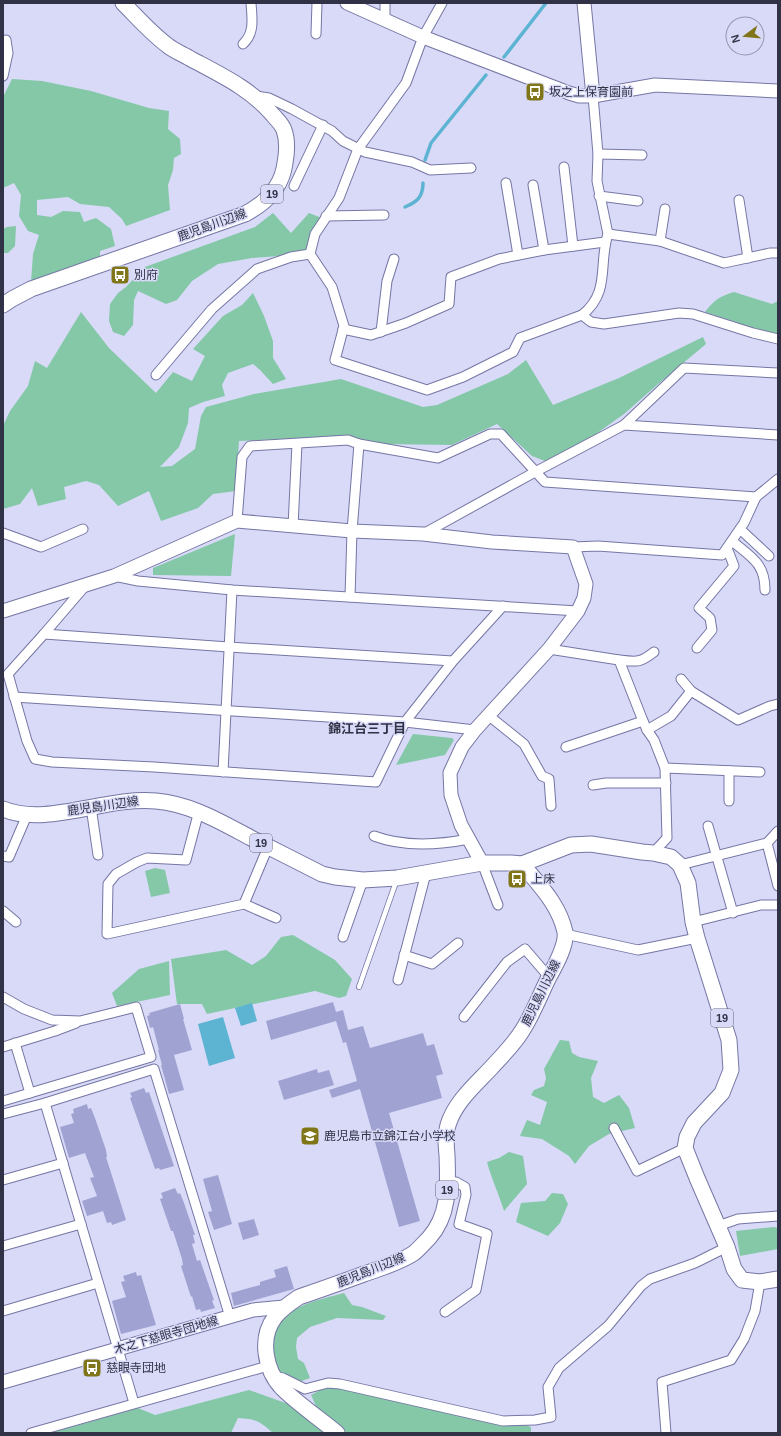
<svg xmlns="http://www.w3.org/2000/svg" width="781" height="1436" font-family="Arial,'Noto Sans JP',sans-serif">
<rect width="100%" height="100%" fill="#d8daf8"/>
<g fill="#84c8a8">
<polygon points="12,79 42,81 91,91 149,108 169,111 168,129 180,139 181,154 174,158 173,170 168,185 170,210 126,226 122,219 109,207 80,204 68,197 37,200 37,215 51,217 63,211 80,212 84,222 96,218 111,229 115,246 100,251 100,257 31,282 33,254 39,235 28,231 19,216 21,195 14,183 3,188 3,97"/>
<polygon points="273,213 291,233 309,213 327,220 313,246 303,255 294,251 280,256 252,258 218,264 192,281 177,300 166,304 138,291 134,300 133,325 124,336 113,332 109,321 110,304 118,293 126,287 145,267 255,227"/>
<polygon points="16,226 15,246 8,253 3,253 3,229 7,227"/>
<path d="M 734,292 L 772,304 L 778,301 L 778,339 L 736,322 L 705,312 C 714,300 720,296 734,292 Z"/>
<polygon points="253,293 264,316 273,341 273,358 286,379 273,384 260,370 253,364 228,373 222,385 225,396 203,402 189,408 188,423 179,447 160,467 172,466 195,449 201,416 206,407 254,394 341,379 423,407 437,405 508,374 526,360 553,405 619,378 703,337 706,344 657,385 624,414 579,446 550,463 532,456 497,424 452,445 385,444 346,436 239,441 236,491 213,494 198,508 161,521 149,491 118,506 99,485 86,481 64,487 66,499 38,506 32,488 20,504 3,509 3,426 10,411 28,386 35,361 47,368 81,312 109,348 156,393 173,372 192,381 205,356 193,349 223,316 242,305"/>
<polygon points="235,534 231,576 153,575 153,568"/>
<polygon points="413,734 452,738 454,740 445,755 396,765"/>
<polygon points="155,868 165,870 170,893 151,897 145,871"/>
<polygon points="293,935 335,960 352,979 346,996 339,998 315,991 207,1014 202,1004 177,1004 171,959 226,950 252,965 266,956 281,937"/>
<polygon points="169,961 170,995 117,1006 112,993 139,969"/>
<polygon points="560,1040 569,1041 572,1053 579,1057 598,1061 591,1078 593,1097 604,1103 619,1095 629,1108 635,1128 609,1134 589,1146 575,1164 569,1156 542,1139 520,1136 527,1120 540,1125 547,1102 531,1095 534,1090 544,1086 546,1078 544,1069"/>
<path d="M 509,1152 L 523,1156 L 527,1184 L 504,1211 C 499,1194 491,1178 487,1162 L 499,1158 Z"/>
<polygon points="552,1193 563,1194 568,1204 560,1223 548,1236 516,1222 521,1203 545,1201"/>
<polygon points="774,1227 778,1228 778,1249 740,1256 736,1231"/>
<path d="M 344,1293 L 352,1305 L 362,1307 L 386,1316 L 383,1320 L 337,1318 L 310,1327 L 297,1338 L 296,1347 L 298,1359 L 304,1363 L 310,1378 L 299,1382 L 274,1370 C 274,1361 271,1349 272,1339 C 276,1307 319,1300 344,1293 Z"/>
<polygon points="328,1386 343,1387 522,1424 531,1427 531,1433 343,1433 316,1406 311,1395"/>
<path d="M 249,1390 L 294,1406 L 328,1433 L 273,1433 C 260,1421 256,1419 238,1418 L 231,1433 L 50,1433 L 138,1408 L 155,1415 Z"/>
</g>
<g fill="#5db4d2">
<polygon points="252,1003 257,1021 241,1026 235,1008"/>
<polygon points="223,1017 235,1058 209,1066 198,1024"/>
</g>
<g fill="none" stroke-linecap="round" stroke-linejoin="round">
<g stroke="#5db4d2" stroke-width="3.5">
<polyline points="504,57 546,3"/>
<polyline points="425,160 431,143 486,75"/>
<path d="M 405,207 C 417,202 423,197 423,183"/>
</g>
</g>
<g fill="#a0a2d2">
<polygon points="333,1002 336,1012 343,1010 348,1030 363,1026 370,1048 423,1033 427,1046 434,1044 443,1074 436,1076 442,1098 389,1113 420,1221 399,1227 360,1089 332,1098 329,1090 357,1081 346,1042 343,1043 336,1021 271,1040 266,1021"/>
<polygon points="180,1004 184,1019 183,1019 192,1050 174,1055 184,1090 169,1094 161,1065 162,1065 158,1050 159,1050 153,1027 150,1028 147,1016 150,1015 149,1013"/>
<polygon points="317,1069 318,1073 329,1070 334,1085 284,1100 278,1081"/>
<polygon points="144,1088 146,1093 149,1092 174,1166 160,1170 159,1168 155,1169 130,1098 132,1097 130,1093"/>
<polygon points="87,1104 88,1109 91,1108 95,1118 106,1150 107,1157 106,1157 126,1220 112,1225 111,1222 107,1223 103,1211 87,1216 82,1201 97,1196 90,1178 94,1177 85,1153 69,1158 60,1127 74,1123 71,1114 74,1113 73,1109"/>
<polygon points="218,1175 232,1224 214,1230 208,1212 212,1211 203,1179"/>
<polygon points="175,1188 178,1194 180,1193 184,1203 195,1235 193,1235 195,1243 192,1244 197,1261 200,1260 214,1300 212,1301 215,1308 201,1312 200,1309 196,1310 192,1296 191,1297 181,1266 183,1265 182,1259 173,1231 171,1231 160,1199 163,1198 161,1193"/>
<polygon points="254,1219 259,1235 243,1240 238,1223"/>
<polygon points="287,1266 294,1289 234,1306 231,1293 260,1285 260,1282 276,1277 274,1270"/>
<polygon points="136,1272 137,1276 141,1275 156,1325 121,1334 112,1301 126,1297 121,1282 125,1281 123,1276"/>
</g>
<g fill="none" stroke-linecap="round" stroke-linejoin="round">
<g stroke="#7576a4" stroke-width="6">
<polyline id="lane" points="359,987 396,882"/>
</g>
<g stroke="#7576a4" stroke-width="11">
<g id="street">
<polyline points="385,3 385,20"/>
<polyline points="316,34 317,3"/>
<polyline points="3,41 6,40 8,53 3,76"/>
<path d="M 243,44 C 255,33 252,18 251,3"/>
<polyline points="256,96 269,98 292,109 332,131 343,141 365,152 412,162 430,170 471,168"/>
<polyline points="598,154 642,155"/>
<polyline points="564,167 573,246"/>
<polyline points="506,183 518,255"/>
<polyline points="533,185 544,250"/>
<polyline points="294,186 323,125"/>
<polyline points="599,196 638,201"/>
<polyline points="739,200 748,258"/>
<polyline points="326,216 384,215"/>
<polyline points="608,234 660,241 724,263 770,253 778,253"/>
<polyline points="660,241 665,209"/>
<path d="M 310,254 L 332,287 L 344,326 L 335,360 L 427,390 L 463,377 L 513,352 L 520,338 L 582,315 C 611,292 598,264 608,234 L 597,181 L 598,154 L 593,96"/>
<polyline points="582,315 591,322 604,324 679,313 693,314 753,333 778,339"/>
<polyline points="343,329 371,335 406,323 449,304 451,277 499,259 544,250 605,242"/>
<polyline points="381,332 387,281 394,259"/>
<polyline points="156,375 212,309 257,269 291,257 310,254 315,234 339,198 358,149 406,83 423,37 442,3"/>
<polyline points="624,425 778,435"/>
<polyline points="237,521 242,457 250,446 348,440 359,444 438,458 490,434 501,434 545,482 756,497"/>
<polyline points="293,526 297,444"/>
<polyline points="740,529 769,556"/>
<polyline points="3,533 41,547 83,529"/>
<polyline points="423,534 535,472 624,425 684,368 778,373"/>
<path d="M 732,541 C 751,557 765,563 765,590"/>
<polyline points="573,547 598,546 722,555 744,523 756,497 778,479"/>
<polyline points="114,576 138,581 232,590 578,611"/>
<polyline points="350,597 352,531 359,444"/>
<polyline points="44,634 86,585"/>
<polyline points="697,648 712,630 710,618 699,608 734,566 727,548"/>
<polyline points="549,649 619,660 643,721 647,730 654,740 665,768 667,838 653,853"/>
<path d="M 619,660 C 637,662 640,663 654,652"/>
<polyline points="453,661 229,647 44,634 8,674 27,741 35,759 52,762 154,767 376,782 405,722 453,661 503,606"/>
<polyline points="681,679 691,691"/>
<polyline points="14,697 405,722 475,730"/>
<polyline points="488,715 524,744 542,776 549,779 551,806"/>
<polyline points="647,730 671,716 691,691 738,720 770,706 778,704"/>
<polyline points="566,747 643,721"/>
<polyline points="665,768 760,772"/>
<polyline points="223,772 232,590"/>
<polyline points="593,785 606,783 666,783"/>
<polyline points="729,801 729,771"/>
<polyline points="91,807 98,855"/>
<polyline points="199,811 186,860 147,858 137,862 116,874 108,884 107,934 244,904 268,847"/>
<polyline points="708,826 733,913"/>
<path d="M 374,836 C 403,847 438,845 469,839"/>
<polyline points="767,843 778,886"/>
<polyline points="3,856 9,857 27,815"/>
<polyline points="482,863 498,905"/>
<polyline points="680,865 767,843 778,831"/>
<polyline points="244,904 276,918"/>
<polyline points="3,911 16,922"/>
<polyline points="693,922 761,905 778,905"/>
<polyline points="565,934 638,950 697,938"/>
<polyline points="343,937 363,880"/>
<polyline points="404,955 432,964 458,943"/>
<polyline points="398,980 426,873"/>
<polyline points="3,997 24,1009 52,1020 80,1021 136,1007 151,1057 3,1101"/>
<polyline points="464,1017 507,962 525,949 549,977"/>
<polyline points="15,1043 30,1093"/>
<polyline points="3,1047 55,1031 76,1023"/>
<polyline points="45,1103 134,1403"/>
<polyline points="3,1114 45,1103 154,1069 230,1317"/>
<polyline points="614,1128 637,1171 685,1148"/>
<polyline points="3,1180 63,1163"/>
<polyline points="718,1226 738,1219 778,1216"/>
<polyline points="3,1246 81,1224"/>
<polyline points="3,1311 98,1283"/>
<polyline points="445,1312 476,1290 487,1234 459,1224 466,1195 465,1187 456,1182 447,1181"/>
<polyline points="274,1376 283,1378 305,1389 328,1383 340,1384 503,1421 535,1420 551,1417 548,1387 559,1368 608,1326 641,1286 650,1279 695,1263 727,1247"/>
<polyline points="31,1433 268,1366"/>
<polyline points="666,1433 662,1382 731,1360 744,1339 755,1311 760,1282"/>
</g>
</g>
<g stroke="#7576a4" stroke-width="15">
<g id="secondary">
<polyline points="347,3 423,37 569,93 579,96 593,96 655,85 778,91"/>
<polyline points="584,3 593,96"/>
<polyline points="3,611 114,576 237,521 352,531 423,534 492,542 573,547 586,584 584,598 578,611 549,649 475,730 462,747 450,773 451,795 461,825 482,863"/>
<polyline points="3,1382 253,1310 284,1307"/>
</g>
</g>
<g stroke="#7576a4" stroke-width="17">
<g id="primary">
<path d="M 3,305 L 12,299 L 31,289 L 245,214 C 266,203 282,187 285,163 C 287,152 288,141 284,130 C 282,124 277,120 273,115 C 251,89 221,75 191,59 C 183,54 174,51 167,45 C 151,33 137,17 123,3"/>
<path d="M 3,809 C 47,827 107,796 156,801 C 191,804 221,822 251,838 C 275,850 298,862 322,874 L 335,877 L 363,880 L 397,878 L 482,863 L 511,863 L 522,864 L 571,845 L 591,844 L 642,852 L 653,853 L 671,857 L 680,865 L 688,883 L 693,922 L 697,938 L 729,1040 L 731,1070 L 722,1093 L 694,1123 L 687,1137 L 685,1148 L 697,1178 L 727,1247 L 734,1269 L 742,1280 L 760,1282 L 778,1279"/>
<path d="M 337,1433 C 319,1418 298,1404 282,1388 C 265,1370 259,1338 275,1317 C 281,1309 290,1303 299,1297 C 320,1290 342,1282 364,1274 C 381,1268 399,1263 414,1253 C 419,1249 424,1243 429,1238 C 450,1215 448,1184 447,1155 C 446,1145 445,1135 448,1125 C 455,1102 475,1085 491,1068 C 502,1056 514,1044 522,1031 C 533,1014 540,995 549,977 C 555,966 567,945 565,932 C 559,904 539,885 522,864"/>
</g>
</g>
<use href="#lane" stroke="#fff" stroke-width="4.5"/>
<use href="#street" stroke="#fff" stroke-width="9"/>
<use href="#secondary" stroke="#fff" stroke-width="13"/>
<use href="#primary" stroke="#fff" stroke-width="15"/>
</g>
<defs>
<g id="bus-square" transform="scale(1)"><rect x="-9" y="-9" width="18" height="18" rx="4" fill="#807519" stroke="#d8daf8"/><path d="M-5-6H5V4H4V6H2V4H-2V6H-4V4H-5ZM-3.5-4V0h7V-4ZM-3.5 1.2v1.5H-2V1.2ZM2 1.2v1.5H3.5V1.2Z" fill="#fff"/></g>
<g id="school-square" transform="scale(1)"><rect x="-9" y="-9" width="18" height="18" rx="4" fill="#807519" stroke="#d8daf8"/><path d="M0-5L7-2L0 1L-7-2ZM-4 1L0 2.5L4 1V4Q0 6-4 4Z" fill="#fff"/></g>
</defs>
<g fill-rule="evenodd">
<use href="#bus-square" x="535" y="92"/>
<use href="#bus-square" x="120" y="275"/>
<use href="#bus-square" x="517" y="879"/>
<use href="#school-square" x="310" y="1136"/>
<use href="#bus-square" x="92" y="1368"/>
</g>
<g text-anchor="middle" stroke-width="3" stroke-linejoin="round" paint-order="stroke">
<g fill="#d8daf8" stroke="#63647b" stroke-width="1">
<rect x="261" y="185" width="22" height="18" rx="3"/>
<rect x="250" y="834" width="22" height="18" rx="3"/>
<rect x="711" y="1009" width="22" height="18" rx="3"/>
<rect x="436" y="1181" width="22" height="18" rx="3"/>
</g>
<g font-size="11" font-weight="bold" fill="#313246">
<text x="272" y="198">19</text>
<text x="261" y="847">19</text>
<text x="722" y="1022">19</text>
<text x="447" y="1194">19</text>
</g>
<g font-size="12" fill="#313246" stroke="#d8daf8" text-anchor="start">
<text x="549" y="96">坂之上保育園前</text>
<text x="134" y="279">別府</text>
<text x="531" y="883">上床</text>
<text x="324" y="1140">鹿児島市立錦江台小学校</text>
<text x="106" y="1372">慈眼寺団地</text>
</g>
<g font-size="12" fill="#313246" stroke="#d8daf8">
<text transform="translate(212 225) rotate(-20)" y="4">鹿児島川辺線</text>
<text transform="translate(103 806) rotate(-8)" y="4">鹿児島川辺線</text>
<text transform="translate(541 993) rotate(-64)" y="4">鹿児島川辺線</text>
<text transform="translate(371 1270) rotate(-22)" y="4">鹿児島川辺線</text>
<text transform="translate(166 1335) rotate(-16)" y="4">木之下慈眼寺団地線</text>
</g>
<g font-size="13" font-weight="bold" fill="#313246" stroke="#d8daf8">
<text x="367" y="733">錦江台三丁目</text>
</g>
</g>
<rect width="781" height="1436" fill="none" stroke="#313246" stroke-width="8"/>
<g transform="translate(745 36) rotate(254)"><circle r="19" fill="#d8daf8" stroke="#9597b1"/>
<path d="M0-3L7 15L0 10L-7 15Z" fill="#807519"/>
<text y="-6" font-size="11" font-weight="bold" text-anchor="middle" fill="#313246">N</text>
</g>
</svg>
